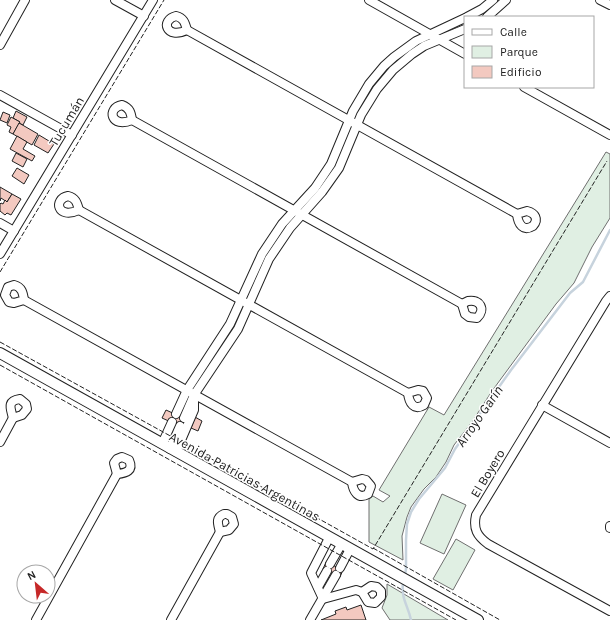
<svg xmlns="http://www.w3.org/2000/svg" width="610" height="620" font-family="Karla,sans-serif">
<rect width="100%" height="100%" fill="#fff"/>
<g fill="#e0efe3" stroke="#6f6f6f">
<polygon points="606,152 610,154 610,218 592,247 574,283 556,304 492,391 472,422 454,445 446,462 436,477 424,489 411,507 407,517 402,536 403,560 369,542 369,499 373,496 383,502 390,496 379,490 429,407 444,415"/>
<polygon points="442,494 466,505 444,554 420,543"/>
<polygon points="456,539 475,550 453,590 433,579"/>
<polygon points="387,584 448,620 390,620 382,608 387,595"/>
</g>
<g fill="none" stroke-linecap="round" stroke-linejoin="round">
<g stroke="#c7d3dd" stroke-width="2.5">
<polyline points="405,575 406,569 406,540 407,524 411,512 419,499 445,468 455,449 511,370 570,293 583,282 610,230"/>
<path d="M 403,582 C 401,600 408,605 411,620"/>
</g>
</g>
<g fill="#f3c9c0" stroke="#222">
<polygon points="16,111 27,117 23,125 19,123 20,122 13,118"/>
<polygon points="3,112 10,115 7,123 0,120"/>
<polygon points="11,117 20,122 13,134 9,132 11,127 7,125"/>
<polygon points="19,123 38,134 32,145 13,134"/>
<polygon points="39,135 54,144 48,153 34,145"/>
<polygon points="17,136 27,142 23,149 35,156 32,161 10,149"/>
<polygon points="16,153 27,159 23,167 12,161"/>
<polygon points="17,168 29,175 24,184 12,176"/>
<polygon points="0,187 12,194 7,202 1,198 0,201"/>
<polygon points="12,194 21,199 11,215 7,213 5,215 0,211 0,204 1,203 3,204 5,200 7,202"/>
<polygon points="166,410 188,420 184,428 162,418"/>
<polygon points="195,417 202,421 198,431 191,428"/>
<polygon points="326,562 343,570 340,577 323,569"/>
<polygon points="361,605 366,620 321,620 336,614 335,611 346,607 347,610"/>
</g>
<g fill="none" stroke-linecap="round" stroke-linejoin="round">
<g stroke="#222" stroke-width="10">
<g id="minor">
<polyline points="115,0 144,16"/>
<polyline points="369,0 465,54"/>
<polyline points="600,0 610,5"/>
<path d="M 176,16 C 184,18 185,23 187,30 C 166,40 160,20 176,16 Z"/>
<polyline points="467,17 482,9 493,0"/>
<polyline points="487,17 506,0"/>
<polyline points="187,30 517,214"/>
<polyline points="0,45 25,0"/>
<polyline points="524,87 610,135"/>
<polyline points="0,95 72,135"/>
<path d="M 122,105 C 130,108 131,113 132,120 C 111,129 106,108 122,105 Z"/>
<polyline points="132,120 462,304"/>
<path d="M 68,196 C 76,198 77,203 79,210 C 57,220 53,199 68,196 Z"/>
<polyline points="79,210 408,393"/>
<path d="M 527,211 C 535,213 539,219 533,226 C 523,232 518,224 517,214 Z"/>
<polyline points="0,223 14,231"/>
<polyline points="0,254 153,0"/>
<path d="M 14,285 C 22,287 23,293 24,300 L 14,303 L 9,302 L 5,295 L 8,287 Z"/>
<path d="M 610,296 L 606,301 L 476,515 C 473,529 477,536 488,544 L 610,611"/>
<polyline points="24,300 352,482"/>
<path d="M 468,301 C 480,299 486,309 477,318 L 469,317 L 465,314 L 462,304 Z"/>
<path d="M 418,390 L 423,391 L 427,398 L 424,405 C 414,411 409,403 408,393 Z"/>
<path d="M 20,399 L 26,404 L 27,409 L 22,415 L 13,418 C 11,409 6,401 20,399 Z"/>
<polyline points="542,405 610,443"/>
<polyline points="176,414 187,390 230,324 262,254 282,224 315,188 331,164 353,111 369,84 384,66 394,57 416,41 465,18"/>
<polyline points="184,418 194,395 238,329 269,259 290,228 322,192 339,168 361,115 377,89 393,70 412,54 424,46 465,29"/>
<polyline points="0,442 13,418"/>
<polyline points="162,444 172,422"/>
<polyline points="170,449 180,426"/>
<polyline points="176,452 194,410 194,397"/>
<path d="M 122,457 L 129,460 C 134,471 126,473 117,474 L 114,463 L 117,459 Z"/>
<path d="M 362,479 L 366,480 L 371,486 L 368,494 C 358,500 353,491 352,482 Z"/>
<path d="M 224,514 L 227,514 L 232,517 L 234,524 L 229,530 L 220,532 C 218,524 215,518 224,514 Z"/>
<polyline points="610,526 610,528"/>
<polyline points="329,538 311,573 323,599 356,590 362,592"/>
<polyline points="330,564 341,545"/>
<polyline points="340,568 350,549"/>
<polygon points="371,586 377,587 381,591 381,597 375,603 368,602 362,592"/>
<polyline points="318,587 327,571"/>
<polyline points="36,620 117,474"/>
<polyline points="171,620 220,532"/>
<polyline points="310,620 336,575"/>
</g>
</g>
<g stroke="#222" stroke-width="12">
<polyline id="tertiary" points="0,353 478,620"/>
</g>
<use href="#minor" stroke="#fff" stroke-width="8"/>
<use href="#tertiary" stroke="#fff" stroke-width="10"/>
<g stroke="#222" stroke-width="1" stroke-dasharray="5 2" stroke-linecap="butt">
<polyline points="0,272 164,0"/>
<polyline points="0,342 174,438"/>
<polyline points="0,365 456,620"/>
<polyline points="181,442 373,549 607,161"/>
<polyline points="373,548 500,620"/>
</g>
</g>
<g text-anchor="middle" stroke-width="3" stroke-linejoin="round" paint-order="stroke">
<g font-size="13" fill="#222" stroke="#fff">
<text transform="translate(66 121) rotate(-59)" y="5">Tucumán</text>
<text transform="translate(487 473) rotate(-59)" y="5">El Boyero</text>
<text transform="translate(245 476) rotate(29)" y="5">Avenida Patricias Argentinas</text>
</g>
<g font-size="14" font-style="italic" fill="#222" stroke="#fff">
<text transform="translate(479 416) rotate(-55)" y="5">Arroyo Garín</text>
</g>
</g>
<rect x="464" y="16" width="130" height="72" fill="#ffffff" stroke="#a7a7a7"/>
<rect x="472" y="29" width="20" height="6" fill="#ffffff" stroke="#a7a7a7"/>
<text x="500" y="36" font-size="12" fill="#222222">Calle</text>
<rect x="472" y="46" width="20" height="12" fill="#e0efe3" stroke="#a7a7a7"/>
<text x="500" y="56" font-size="12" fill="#222222">Parque</text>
<rect x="472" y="66" width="20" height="12" fill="#f3c9c0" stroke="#a7a7a7"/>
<text x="500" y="76" font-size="12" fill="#222222">Edificio</text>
<g transform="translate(36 584) rotate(332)"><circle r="19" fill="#ffffff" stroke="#a7a7a7"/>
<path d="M0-3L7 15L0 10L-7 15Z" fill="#c62828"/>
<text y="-6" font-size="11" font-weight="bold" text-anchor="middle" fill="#222222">N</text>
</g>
</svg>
